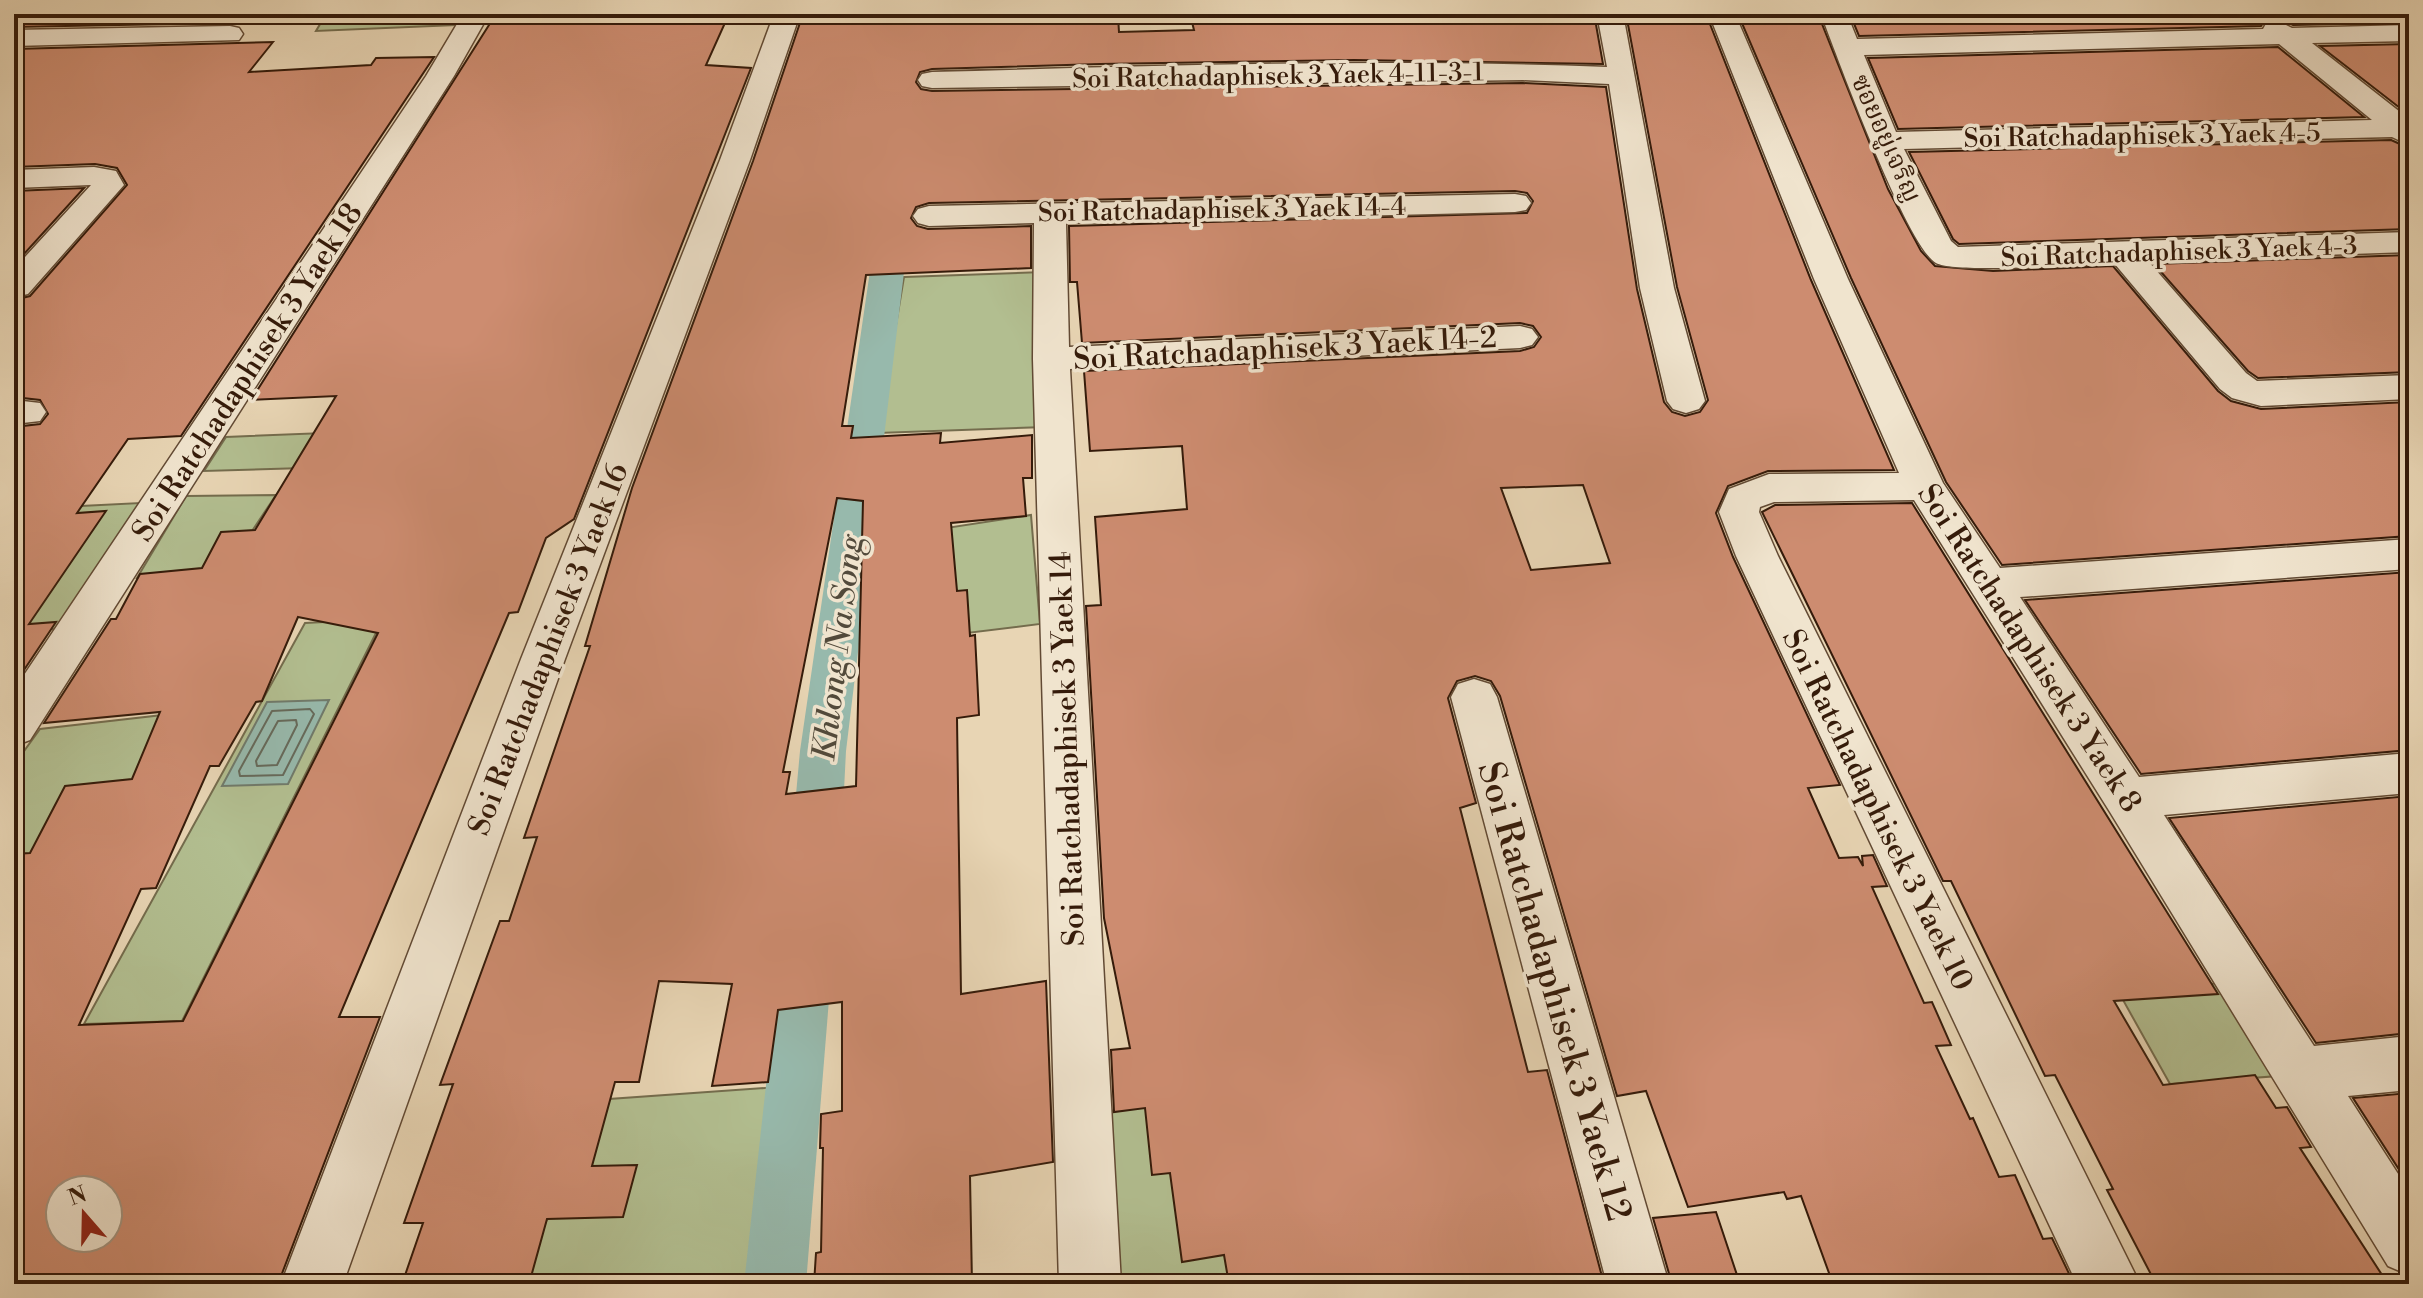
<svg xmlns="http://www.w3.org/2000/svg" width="2423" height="1298" font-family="'Libre Bodoni','Noto Serif Thai',serif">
<rect width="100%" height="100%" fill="#e8d5b4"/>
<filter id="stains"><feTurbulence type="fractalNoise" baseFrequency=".0025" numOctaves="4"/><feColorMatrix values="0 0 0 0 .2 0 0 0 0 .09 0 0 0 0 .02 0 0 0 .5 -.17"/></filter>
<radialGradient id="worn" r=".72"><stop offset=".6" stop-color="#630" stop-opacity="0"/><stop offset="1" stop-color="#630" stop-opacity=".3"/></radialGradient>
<g fill="#b2be90" stroke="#746c4d" stroke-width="2">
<polygon points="326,14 463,14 456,25 316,31"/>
<polygon points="1043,272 1045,427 878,433 904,277"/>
<polygon points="324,433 304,468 204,471 226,437"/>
<polygon points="276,495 222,576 137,578 186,496"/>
<polygon points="140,503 57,629 14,631 61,507"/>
<polygon points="1031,515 1040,624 959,634 946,528"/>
<polygon points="383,619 182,1021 84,1024 305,623"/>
<polygon points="189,712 125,854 14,864 14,765 40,729"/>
<polygon points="2222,983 2278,1076 2170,1084 2118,991"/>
<polygon points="778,1087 760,1284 521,1284 595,1100"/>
<polygon points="1218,1100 1238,1284 1110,1284 1101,1112"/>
</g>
<polygon fill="#97b9ac" stroke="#707a6b" stroke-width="2" points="329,700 288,784 222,786 267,702"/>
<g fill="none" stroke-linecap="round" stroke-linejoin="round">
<g stroke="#666a5b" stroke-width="2">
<polygon points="310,709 314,714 283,775 240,776 239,771 272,711"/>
<polygon points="296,720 297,725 277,765 257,766 256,761 278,721"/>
</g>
<g fill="#97b9ac" fill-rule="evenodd">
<polygon points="891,205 902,208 907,215 905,264 846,751 841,849 834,864 816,870 798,864 791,849 800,751 871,264 875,215 880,208"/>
<polygon points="807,926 826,933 833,950 806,1284 744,1284 781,950 788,933"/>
</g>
</g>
<g fill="#cd8c70" stroke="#351b0a" stroke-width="2" fill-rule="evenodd">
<polygon points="28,14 235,14 225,23 14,27"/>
<path d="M 496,14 L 729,14 L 706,65 L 751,68 L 574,519 L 546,538 L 518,612 L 509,613 L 339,1017 L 380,1017 L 278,1284 L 14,1284 L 14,854 L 30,853 L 65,786 L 132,779 L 160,712 L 44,723 L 111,619 L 116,619 L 140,574 L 202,568 L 221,532 L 255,530 L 336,396 L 251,400 ZM 298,617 L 378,633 L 183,1021 L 79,1025 L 141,889 L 156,888 L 210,766 L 219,766 L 256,702 L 262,701 ZM 60,1190 L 108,1190 L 108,1238 L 60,1238 Z"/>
<path d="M 803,14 L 1001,14 L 1000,19 L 1118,16 L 1119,32 L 1194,30 L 1190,14 L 1256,14 L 1257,19 L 1372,14 L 1374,18 L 1528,16 L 1595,19 L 1603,64 L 1354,60 L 1100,64 L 932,69 L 920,72 L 916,82 L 921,89 L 932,91 L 1523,83 L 1606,87 L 1637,289 L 1664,402 L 1672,412 L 1685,416 L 1700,412 L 1708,400 L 1677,287 L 1626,14 L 1706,14 L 1811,280 L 1894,470 L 1768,471 L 1728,486 L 1716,513 L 1733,557 L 1840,785 L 1808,788 L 1839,858 L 1858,857 L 1863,866 L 1862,856 L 1873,855 L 1887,886 L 1872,887 L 1924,1003 L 1932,1002 L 1951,1045 L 1936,1046 L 1970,1119 L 1973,1118 L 1999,1177 L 2015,1175 L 2043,1239 L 2052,1238 L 2074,1284 L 1833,1284 L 1801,1196 L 1787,1199 L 1784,1192 L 1688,1207 L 1646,1091 L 1617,1096 L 1500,696 L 1491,681 L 1475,676 L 1457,681 L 1448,698 L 1476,803 L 1460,808 L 1528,1072 L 1547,1070 L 1604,1284 L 1283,1284 L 1282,1276 L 1229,1284 L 1224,1255 L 1182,1262 L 1170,1173 L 1152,1175 L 1145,1108 L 1114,1112 L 1111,1050 L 1130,1048 L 1104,918 L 1086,606 L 1101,605 L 1095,517 L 1187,509 L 1182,446 L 1090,451 L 1084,371 L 1520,351 L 1534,347 L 1541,337 L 1533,326 L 1520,323 L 1082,343 L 1077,282 L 1070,282 L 1069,226 L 1527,213 L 1533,201 L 1527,193 L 1515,191 L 929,203 L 916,207 L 911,218 L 917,226 L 928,229 L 1031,226 L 1031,268 L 866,275 L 842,426 L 853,426 L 851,438 L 941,433 L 940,443 L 1032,435 L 1032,478 L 1023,478 L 1026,516 L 951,523 L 957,591 L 967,590 L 970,636 L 975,635 L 979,715 L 957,718 L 961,994 L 1046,981 L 1053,1162 L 970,1176 L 972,1284 L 814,1284 L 816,1253 L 821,1252 L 823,1148 L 820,1148 L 821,1114 L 842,1111 L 842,1002 L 778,1010 L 768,1082 L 712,1086 L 732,984 L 659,981 L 639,1082 L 615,1082 L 592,1166 L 637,1165 L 623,1217 L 547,1219 L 529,1284 L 402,1284 L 423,1223 L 404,1223 L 453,1084 L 440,1085 L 500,921 L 509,921 L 537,837 L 524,838 L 590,646 L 585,646 L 632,488 L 753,161 ZM 1583,485 L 1610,563 L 1531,570 L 1501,488 ZM 837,498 L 863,501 L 856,786 L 786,794 L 790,772 L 783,772 Z"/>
<polygon points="1738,14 1818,14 1888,189 1921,251 1935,266 1993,271 2113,266 2218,391 2231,401 2261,409 2409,402 2409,536 2002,565 1946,482 1851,278"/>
<polygon points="1850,14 2372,14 2384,23 2293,25 2275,17 2266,19 2261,26 1859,36"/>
<polygon points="273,42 249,72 371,65 376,58 434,57 181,436 128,439 77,513 106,511 29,624 56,622 14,685 14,427 40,424 48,414 40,400 14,397 14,300 30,296 127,185 117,168 95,164 14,167 14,49"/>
<polygon points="2409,44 2409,115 2320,46"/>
<polygon points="2278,47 2364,117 1898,129 1868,58"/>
<polygon points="2391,140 2409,148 2409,229 1959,244 1953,239 1909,152"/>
<polygon points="84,188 14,265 14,191"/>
<polygon points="2409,255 2409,372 2258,378 2248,371 2154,264"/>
<polygon points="1912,503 2218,994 2114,1001 2155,1071 2163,1085 2255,1075 2276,1108 2287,1107 2311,1147 2300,1148 2384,1278 2338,1284 2156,1284 2107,1190 2113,1189 2055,1075 2045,1076 1951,881 1943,881 1762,512 1775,505"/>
<polygon points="2409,572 2409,750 2141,774 2025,600"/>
<polygon points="2409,796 2409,1033 2316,1043 2169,818"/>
<polygon points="2409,1093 2409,1185 2353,1098"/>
<polygon points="1716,1212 1740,1284 1672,1284 1653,1218"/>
</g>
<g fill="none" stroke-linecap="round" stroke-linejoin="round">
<g stroke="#624a34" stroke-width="3">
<g id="street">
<polygon points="463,14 489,14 454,76 30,740 14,746 14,690 426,76"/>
<polygon points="774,14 800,14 750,160 565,659 343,1284 281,1284 521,659 720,160"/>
<path d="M 1597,14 L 1623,14 L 1674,288 L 1705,401 L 1699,409 L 1686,413 L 1673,409 L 1667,401 L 1640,288 L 1609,84 L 1523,80 L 932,88 L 922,86 L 918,80 L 922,74 L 932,72 C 1156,66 1382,58 1607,67 Z"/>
<polygon points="1709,14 1735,14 1848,279 1943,483 2000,568 2409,539 2409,569 2020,597 2139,777 2409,753 2409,793 2164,815 2314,1046 2409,1036 2409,1090 2348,1096 2409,1191 2409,1275 2388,1266 2110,812 1914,500 1774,502 1760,507 1759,512 1778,556 2140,1284 2077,1284 1736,556 1719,512 1729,489 1769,474 1899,473 1814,279"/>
<path d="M 1821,14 L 1847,14 L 1857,39 L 2263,29 L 2267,22 L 2276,20 L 2292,28 L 2409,25 L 2409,41 L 2312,43 L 2409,119 L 2409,145 L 2392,137 L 1904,149 L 1951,241 L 1958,247 L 2409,232 L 2409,252 L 2148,261 L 2246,373 L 2257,381 L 2409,375 L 2409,399 L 2261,406 L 2232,398 L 2220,389 L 2114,263 C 2082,264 1957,274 1936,263 C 1907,247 1836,54 1821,14 ZM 2279,44 L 2372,120 L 1896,132 L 1864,55 Z"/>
<polygon points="230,26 239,28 243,34 239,40 14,46 14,30"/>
<polygon points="94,167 116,171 124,185 28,294 14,297 14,269 91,185 14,188 14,170"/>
<polygon points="1515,194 1526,196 1531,203 1526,210 1515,212 1066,223 1069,347 1520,326 1532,329 1538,337 1532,345 1520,348 1070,369 1121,1284 1059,1284 1033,359 1034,223 929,226 918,223 913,216 918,209 929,206"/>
<polygon points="14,400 40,403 46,412 40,421 14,424"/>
<polygon points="1474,679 1490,684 1497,697 1669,1284 1607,1284 1451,697 1458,684"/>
</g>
</g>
<use href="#street" fill="#f0e4ce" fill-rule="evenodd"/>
</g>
<g text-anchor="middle" stroke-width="7" stroke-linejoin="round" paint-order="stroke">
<g font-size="26" fill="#351b0a" stroke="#f0e4ce">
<text transform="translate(1278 75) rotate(-1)" y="9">Soi Ratchadaphisek 3 Yaek 4-11-3-1</text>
<text transform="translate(2142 135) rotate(-1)" y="9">Soi Ratchadaphisek 3 Yaek 4-5</text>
<text transform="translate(1887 138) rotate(66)" y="9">ซอยอยู่เจริญ</text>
<text transform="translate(1222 209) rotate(-1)" y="9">Soi Ratchadaphisek 3 Yaek 14-4</text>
<text transform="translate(2179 251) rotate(-2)" y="9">Soi Ratchadaphisek 3 Yaek 4-3</text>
</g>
<g font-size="30" fill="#351b0a" stroke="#f0e4ce">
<text transform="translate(1285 348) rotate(-3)" y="10">Soi Ratchadaphisek 3 Yaek 14-2</text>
<text transform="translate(247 372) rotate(-57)" y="10">Soi Ratchadaphisek 3 Yaek 18</text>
<text transform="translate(2030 648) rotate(57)" y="10">Soi Ratchadaphisek 3 Yaek 8</text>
<text transform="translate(548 649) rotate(-69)" y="10">Soi Ratchadaphisek 3 Yaek 16</text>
<text transform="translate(1067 749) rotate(-92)" y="10">Soi Ratchadaphisek 3 Yaek 14</text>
<text transform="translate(1878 810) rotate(64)" y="10">Soi Ratchadaphisek 3 Yaek 10</text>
</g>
<g font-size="32" font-style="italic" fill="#524a3b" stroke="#f0e4ce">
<text transform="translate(837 648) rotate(-83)" y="11">Khlong Na Song</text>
</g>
<g font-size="36" fill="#351b0a" stroke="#f0e4ce">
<text transform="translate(1556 991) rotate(74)" y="13">Soi Ratchadaphisek 3 Yaek 12</text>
</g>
</g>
<rect width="2423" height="1298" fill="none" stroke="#e8d5b4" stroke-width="48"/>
<rect x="16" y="16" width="2391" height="1266" fill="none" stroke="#351b0a" stroke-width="4"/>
<rect x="24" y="24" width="2375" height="1250" fill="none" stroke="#351b0a" stroke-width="2"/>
<g transform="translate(84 1214) rotate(340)"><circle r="38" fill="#f0e4ce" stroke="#a59480" stroke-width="2"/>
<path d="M0-6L14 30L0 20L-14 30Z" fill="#8f2418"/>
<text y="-12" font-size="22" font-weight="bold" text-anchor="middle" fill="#351b0a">N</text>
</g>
<rect width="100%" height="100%" filter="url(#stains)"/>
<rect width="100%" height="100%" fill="url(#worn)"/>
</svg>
